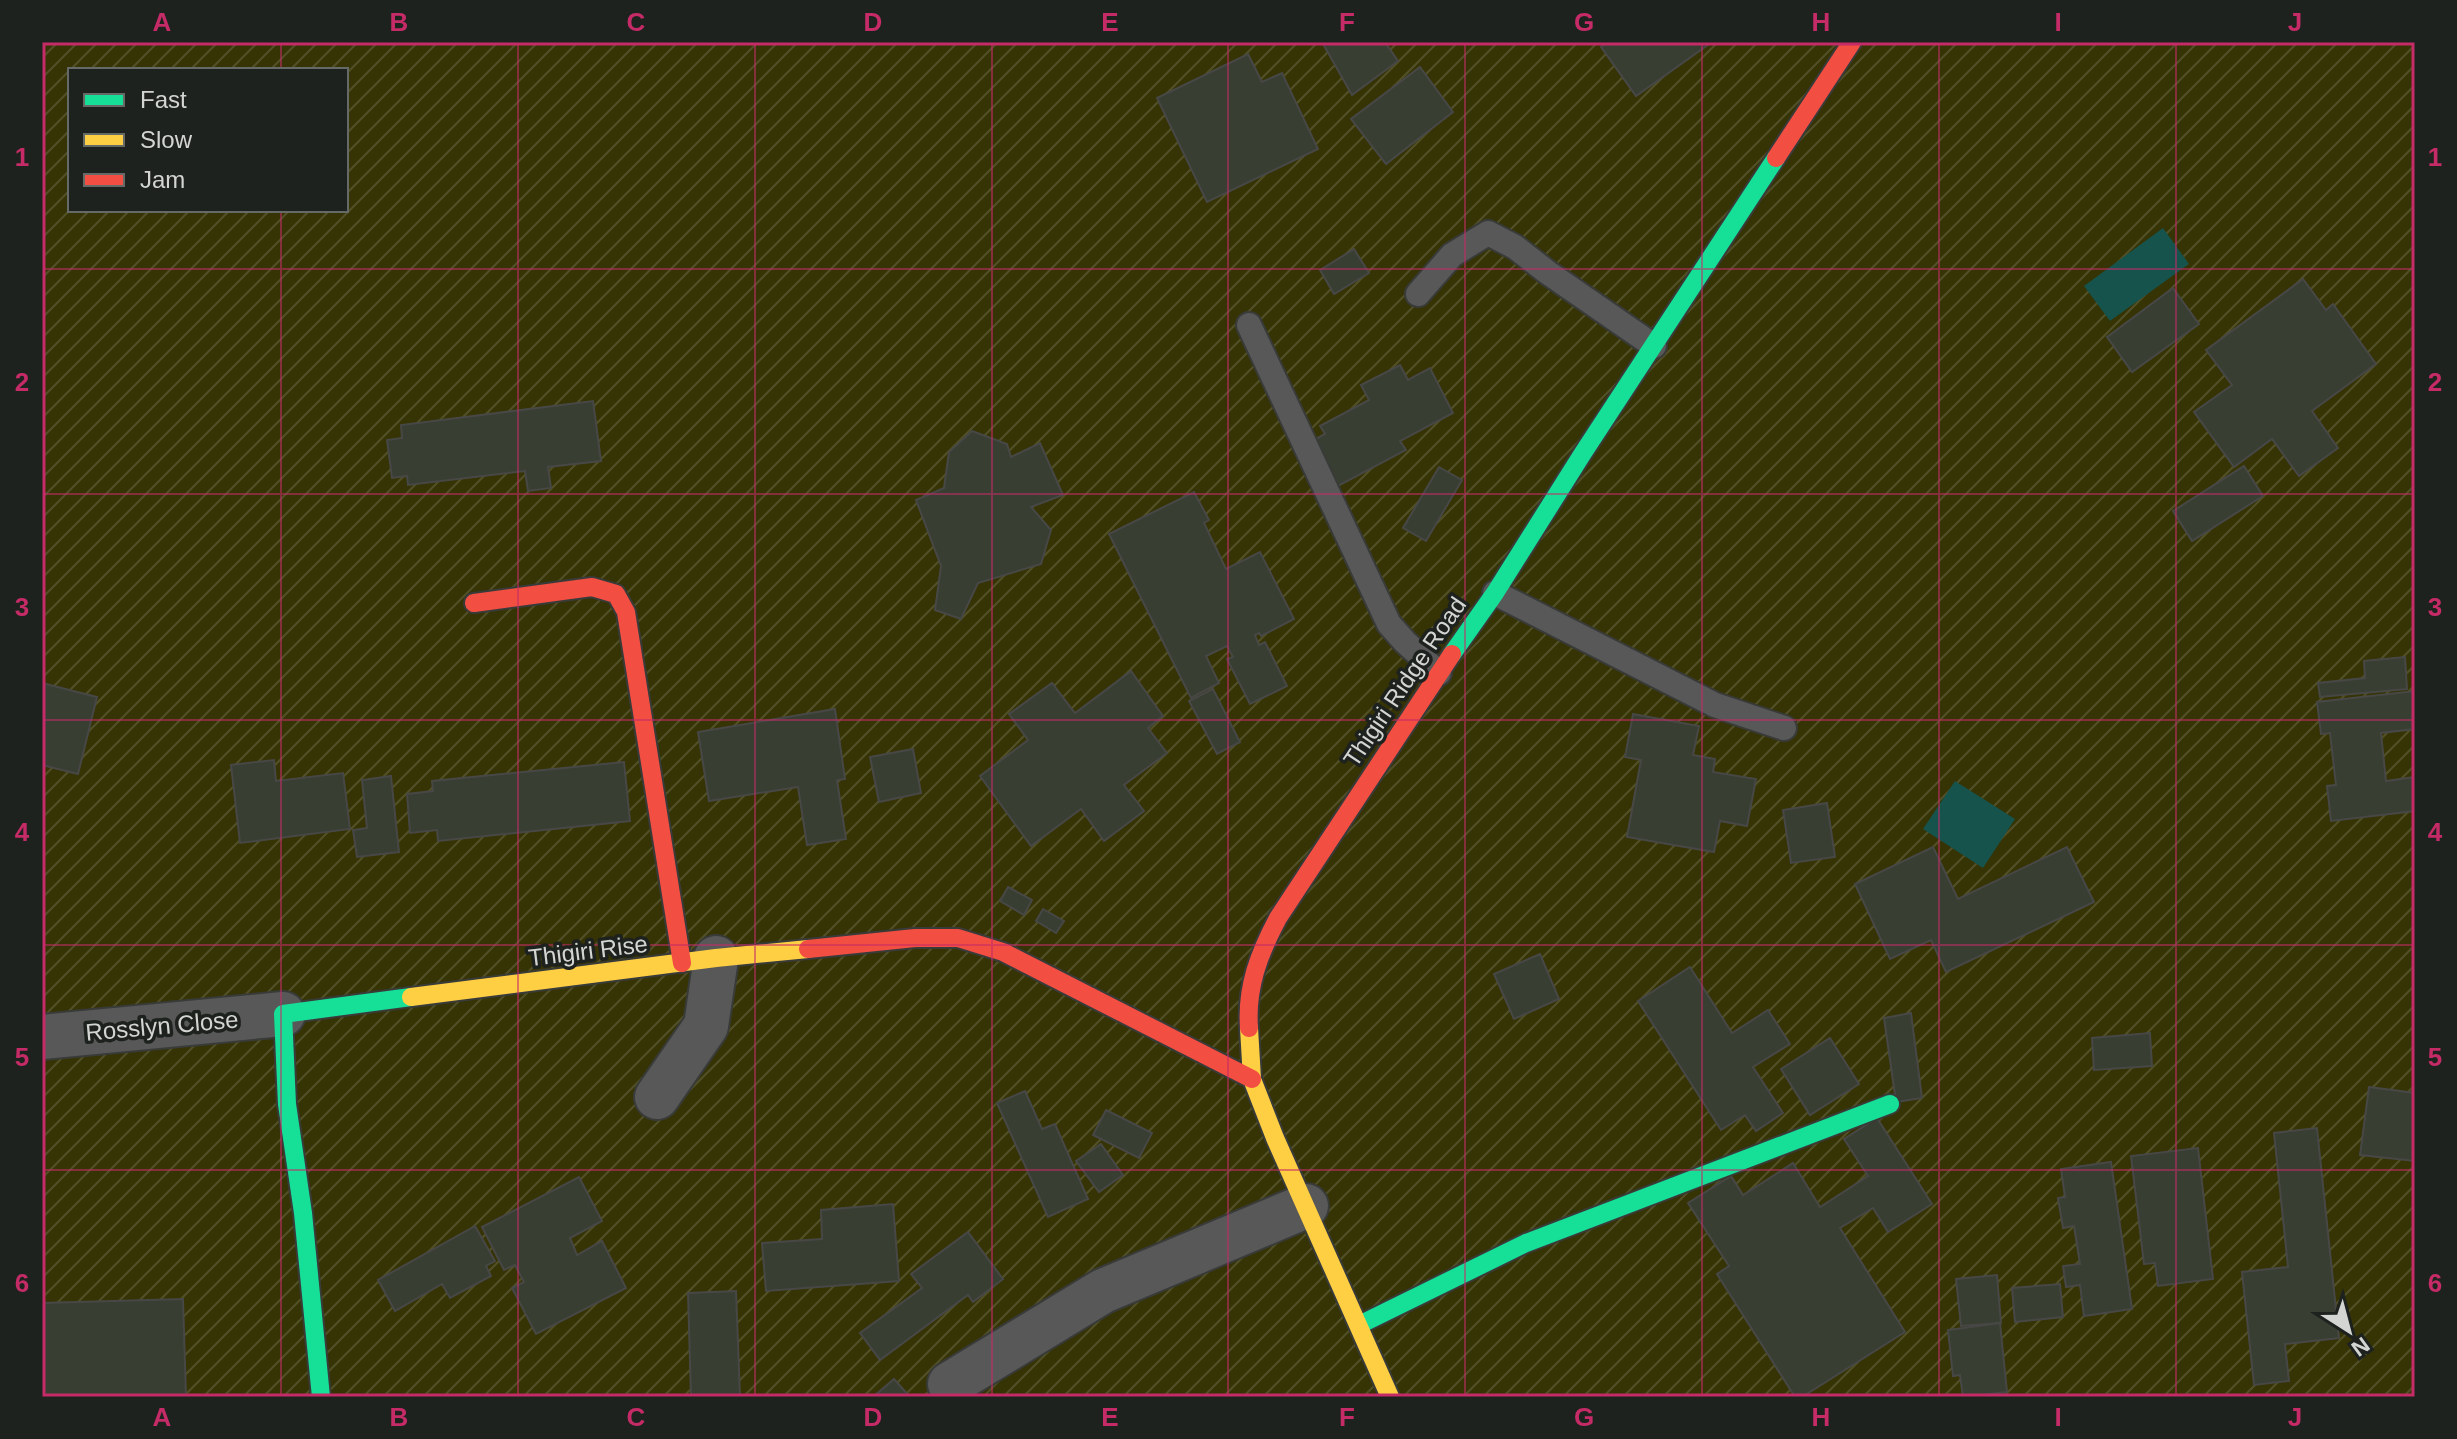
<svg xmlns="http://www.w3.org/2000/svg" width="2457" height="1439" font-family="Helvetica,sans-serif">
<defs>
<pattern id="garden-furrows" width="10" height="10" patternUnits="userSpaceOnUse" patternTransform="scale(2)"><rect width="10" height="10" fill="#363304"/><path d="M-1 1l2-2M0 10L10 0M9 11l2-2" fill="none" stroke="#525028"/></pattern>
</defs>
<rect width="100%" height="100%" fill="#1f211f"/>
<path fill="url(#garden-furrows)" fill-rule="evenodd" d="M 42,42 L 2415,42 L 2415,1397 L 42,1397 ZM 70,70 L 346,70 L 346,210 L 70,210 Z"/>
<g fill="#16534c">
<polygon points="2163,228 2189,264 2110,321 2084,286"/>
<polygon points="1955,781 2015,819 1983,868 1923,829"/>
</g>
<g fill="#393e32" stroke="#474846" stroke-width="2">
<polygon points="1322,42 1385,42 1398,61 1352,95"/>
<polygon points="1608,42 1712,42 1636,96 1601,47"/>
<polygon points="1248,54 1262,82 1282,73 1318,149 1207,202 1157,98"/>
<polygon points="1420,67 1453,112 1386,164 1351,119"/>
<polygon points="1354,249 1369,273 1334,294 1320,270"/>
<polygon points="2303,279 2326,310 2333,304 2376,364 2312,411 2338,448 2299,476 2272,439 2234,467 2194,412 2232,385 2206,350"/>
<polygon points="2173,288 2199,324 2132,372 2107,337"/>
<polygon points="1400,365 1408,380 1430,368 1453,413 1400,441 1406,450 1338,486 1314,440 1325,434 1320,426 1369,400 1361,385"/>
<polygon points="593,401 601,461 548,467 551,488 528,491 525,471 408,485 407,476 392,478 387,440 402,438 401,425"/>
<polygon points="972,431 1007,444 1011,457 1040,443 1063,495 1031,507 1051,530 1041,564 978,583 961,619 935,610 941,566 916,500 944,488 949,452"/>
<polygon points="2244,466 2263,496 2192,541 2173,511"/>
<polygon points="1439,467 1462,480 1426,541 1403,528"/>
<polygon points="1194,492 1209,520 1204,523 1226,569 1260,552 1294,619 1261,636 1259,633 1255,635 1259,645 1265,642 1287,686 1250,704 1227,659 1233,657 1227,646 1206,656 1219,683 1191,698 1109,534"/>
<polygon points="2405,657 2407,689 2320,697 2318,683 2365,678 2364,661"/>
<polygon points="1131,671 1163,716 1148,728 1167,753 1124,785 1144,811 1104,841 1081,809 1031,846 980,776 1028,740 1009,714 1052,683 1075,713"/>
<polygon points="42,683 97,697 78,774 42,765"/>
<polygon points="1213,689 1240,742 1217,754 1189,701"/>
<polygon points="2415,691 2415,729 2381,733 2386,781 2415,777 2415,811 2331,821 2327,786 2336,785 2330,733 2321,734 2317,702"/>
<polygon points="835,709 845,779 837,780 846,839 807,845 798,787 709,801 698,732"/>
<polygon points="1633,714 1699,726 1693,755 1715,759 1713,772 1756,779 1747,826 1720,821 1714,852 1627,837 1641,760 1625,757"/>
<polygon points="913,749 921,793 879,802 870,757"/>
<polygon points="274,760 276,781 343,773 350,829 240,843 231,765"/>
<polygon points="624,762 630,821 438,841 437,830 410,833 407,794 433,791 432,781"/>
<polygon points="391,776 399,852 357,857 353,830 367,828 362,780"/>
<polygon points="1827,803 1835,857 1791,863 1783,810"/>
<polygon points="1933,847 1958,899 2067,847 2094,902 1946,972 1931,940 1890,959 1855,884"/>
<polygon points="1008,887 1032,900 1024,915 1000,901"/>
<polygon points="1043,909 1064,921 1056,933 1036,921"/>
<polygon points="1540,954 1559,999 1514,1019 1494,974"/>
<polygon points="1690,967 1732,1033 1768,1010 1790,1044 1753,1067 1783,1113 1756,1131 1745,1115 1721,1130 1638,1001"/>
<polygon points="1911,1013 1922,1098 1896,1102 1884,1018"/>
<polygon points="2150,1033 2152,1066 2094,1070 2092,1038"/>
<polygon points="1830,1038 1859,1084 1810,1115 1781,1069"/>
<polygon points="2369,1087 2415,1093 2415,1161 2360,1155"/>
<polygon points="1025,1091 1042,1129 1055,1124 1088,1199 1048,1217 997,1103"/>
<polygon points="1106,1110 1152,1133 1139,1158 1093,1135"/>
<polygon points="1877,1118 1932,1204 1888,1232 1873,1208 1840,1228 1905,1332 1802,1397 1795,1397 1717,1274 1729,1266 1688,1203 1731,1176 1743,1195 1793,1163 1820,1207 1868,1176 1844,1139"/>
<polygon points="2317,1128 2339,1338 2285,1344 2289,1381 2254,1385 2242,1272 2288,1267 2274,1133"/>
<polygon points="1101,1144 1123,1175 1099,1192 1076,1161"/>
<polygon points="2198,1148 2213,1279 2158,1286 2155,1263 2144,1264 2131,1156"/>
<polygon points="2111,1162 2132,1309 2084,1316 2080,1285 2066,1287 2063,1266 2080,1264 2074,1226 2063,1228 2058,1198 2065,1197 2061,1169"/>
<polygon points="579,1177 602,1221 570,1238 577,1255 602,1241 626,1288 536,1334 512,1288 524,1282 515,1265 504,1270 482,1227"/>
<polygon points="893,1204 899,1281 766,1291 762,1243 822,1239 821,1210"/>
<polygon points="475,1226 495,1261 486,1266 491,1276 450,1298 442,1284 395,1311 378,1280"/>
<polygon points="968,1232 1003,1279 973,1302 968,1295 880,1360 860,1333 922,1288 911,1274"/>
<polygon points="1997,1275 2001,1323 1961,1326 1956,1279"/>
<polygon points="2060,1284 2063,1317 2015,1322 2012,1288"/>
<polygon points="736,1291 740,1396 691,1397 688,1293"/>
<polygon points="183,1299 186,1397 42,1397 42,1303"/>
<polygon points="2000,1323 2007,1392 1963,1397 1960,1375 1953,1376 1948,1330"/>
<polygon points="894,1379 910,1397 873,1397"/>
</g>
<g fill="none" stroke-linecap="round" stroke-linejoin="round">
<g stroke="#393b39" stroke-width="28">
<g id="lane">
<polyline points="1418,294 1452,255 1488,233 1515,247 1547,272 1654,346"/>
<polyline points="1249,325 1389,624 1405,642 1439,673"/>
<polyline points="1495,593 1715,705 1784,728"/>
</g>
</g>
<g stroke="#393b39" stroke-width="48">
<g id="street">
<polyline points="42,1037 283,1014"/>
<polyline points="657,1097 706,1026 716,958"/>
<polyline points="950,1384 1103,1291 1306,1206"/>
</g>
</g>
<g stroke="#393b39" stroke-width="22">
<g id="fast">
<polyline points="1452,654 1495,593 1583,453 1776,158"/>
<polyline points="1359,1325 1526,1243 1890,1104"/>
<polyline points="321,1397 303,1213 287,1104 283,1014 411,997"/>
</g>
</g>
<g stroke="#393b39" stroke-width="22">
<g id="slow">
<polyline points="411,997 716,958 808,949"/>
<polyline points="1249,1028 1252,1079 1275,1138 1390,1397"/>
</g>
</g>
<g stroke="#393b39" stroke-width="22">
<g id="jam">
<polyline points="1776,158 1852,42"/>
<polyline points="474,603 592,587 616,594 626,612 682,963"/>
<polyline points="808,949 915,938 958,938 1003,952 1252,1079"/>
<path d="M 1249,1028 C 1246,987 1259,954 1278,918 L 1452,654"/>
</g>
</g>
<use href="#lane" stroke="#575857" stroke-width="24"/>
<use href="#street" stroke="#575857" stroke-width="44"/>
<use href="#fast" stroke="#16e098" stroke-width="18"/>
<use href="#slow" stroke="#ffcf43" stroke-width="18"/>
<use href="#jam" stroke="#f24e42" stroke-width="18"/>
</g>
<path fill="none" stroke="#c42b67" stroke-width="2" stroke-opacity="0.55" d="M 281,42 L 281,70M 518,42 L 518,1397M 755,42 L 755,1397M 992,42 L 992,1397M 1228,42 L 1228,1397M 1465,42 L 1465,1397M 1702,42 L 1702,1397M 1939,42 L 1939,1397M 2176,42 L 2176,1397M 281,210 L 281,1397M 42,269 L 2415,269M 42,494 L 2415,494M 42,720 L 2415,720M 42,945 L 2415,945M 42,1170 L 2415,1170"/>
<g text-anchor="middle" stroke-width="7" stroke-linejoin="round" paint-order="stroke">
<g font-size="24" fill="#d3d5d3" stroke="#1e221e">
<text transform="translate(1405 682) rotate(-56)" y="8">Thigiri Ridge Road</text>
<text transform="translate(588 951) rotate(-7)" y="8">Thigiri Rise</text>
<text transform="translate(162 1026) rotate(-5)" y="8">Rosslyn Close</text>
</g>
</g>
<rect width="2457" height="1439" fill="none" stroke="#1e221e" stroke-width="88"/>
<rect x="68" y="68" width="280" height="144" fill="#1e221e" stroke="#666a66" stroke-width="2"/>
<rect x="84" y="94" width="40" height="12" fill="#16e098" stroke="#666a66" stroke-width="2"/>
<text x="140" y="108" font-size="24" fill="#d3d5d3">Fast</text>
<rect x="84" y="134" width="40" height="12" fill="#ffcf43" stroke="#666a66" stroke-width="2"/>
<text x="140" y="148" font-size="24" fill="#d3d5d3">Slow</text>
<rect x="84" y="174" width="40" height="12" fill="#f24e42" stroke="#666a66" stroke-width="2"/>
<text x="140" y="188" font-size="24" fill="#d3d5d3">Jam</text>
<g transform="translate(2349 1331) rotate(144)" stroke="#1e221e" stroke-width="6" paint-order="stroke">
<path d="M0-6L14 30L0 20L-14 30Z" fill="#d3d5d3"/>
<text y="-12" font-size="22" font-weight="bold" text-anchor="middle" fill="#d3d5d3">N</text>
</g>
<rect x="44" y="44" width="2369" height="1351" fill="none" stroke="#c42b67" stroke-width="3"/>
<g font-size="26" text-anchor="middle" font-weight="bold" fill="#c42b67">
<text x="162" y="31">A</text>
<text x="399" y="31">B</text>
<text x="636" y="31">C</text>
<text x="873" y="31">D</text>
<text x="1110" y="31">E</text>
<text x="1347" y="31">F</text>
<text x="1584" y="31">G</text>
<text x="1821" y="31">H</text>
<text x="2058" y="31">I</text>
<text x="2295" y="31">J</text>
<text x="22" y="166">1</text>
<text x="2435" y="166">1</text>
<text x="22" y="391">2</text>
<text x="2435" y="391">2</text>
<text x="22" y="616">3</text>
<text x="2435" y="616">3</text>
<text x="22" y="841">4</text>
<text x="2435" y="841">4</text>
<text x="22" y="1066">5</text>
<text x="2435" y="1066">5</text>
<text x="22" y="1292">6</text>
<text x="2435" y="1292">6</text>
<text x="162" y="1426">A</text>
<text x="399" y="1426">B</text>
<text x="636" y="1426">C</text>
<text x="873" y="1426">D</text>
<text x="1110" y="1426">E</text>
<text x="1347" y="1426">F</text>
<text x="1584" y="1426">G</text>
<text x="1821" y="1426">H</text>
<text x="2058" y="1426">I</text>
<text x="2295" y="1426">J</text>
</g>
</svg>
